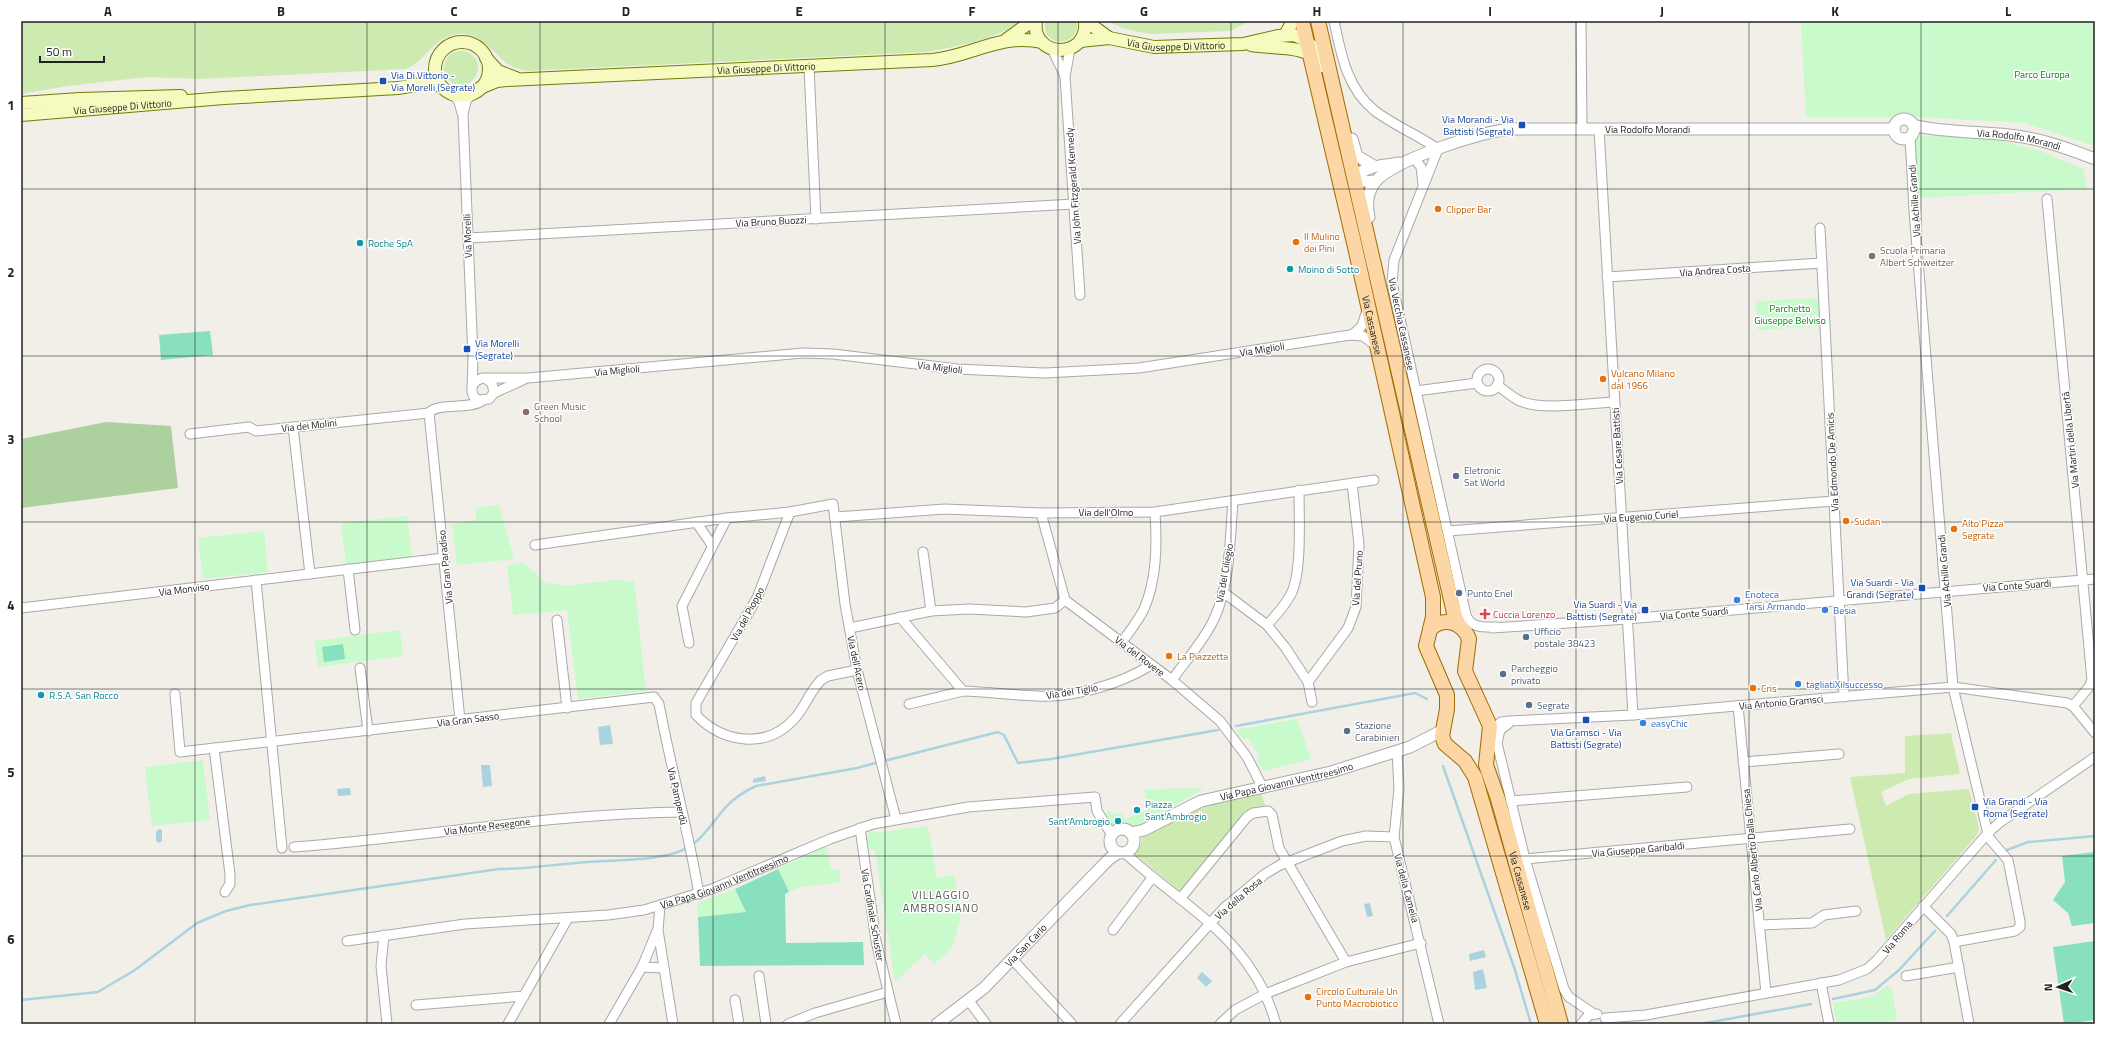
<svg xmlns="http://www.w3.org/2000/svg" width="2116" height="1045" font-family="'Titillium Web',sans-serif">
<rect width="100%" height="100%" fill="#f2efe9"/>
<g fill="#cdebb0">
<path d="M 21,21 L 1022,21 C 994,40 960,46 927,52 L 526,71 C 518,69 510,67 504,61 C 487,46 475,27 450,36 C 431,42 424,62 406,69 L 200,79 L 147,77 L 68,86 L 21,94 Z"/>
<path d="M 1045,21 L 1077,21 C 1080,49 1041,48 1045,21 Z"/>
<polygon points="1107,21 1255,21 1248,22 1230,31 1150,34 1125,29"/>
<circle cx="461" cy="68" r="17"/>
<polygon points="1951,733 1960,774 1909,779 1881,792 1886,806 1909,794 1969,789 1979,828 1977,835 1886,940 1850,777 1905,773 1905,736"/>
<polygon points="1261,794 1266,807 1253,810 1181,892 1135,854 1141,844 1142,837 1198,806"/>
</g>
<polygon fill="#add19e" points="106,422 171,426 178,488 21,508 21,439"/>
<g fill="#c8facc">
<path d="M 1801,21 L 2095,21 L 2095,146 L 2024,123 L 1920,117 C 1909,115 1902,110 1891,117 L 1806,117 Z"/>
<polygon points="1946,135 1989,138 2041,151 2083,169 2087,189 1917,198 1915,137"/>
<polygon points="1822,298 1823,326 1758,330 1756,301"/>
<polygon points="499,505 514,559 457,565 452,524 476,520 475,508"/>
<polygon points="407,516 412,557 346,564 341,523"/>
<polygon points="264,531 268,572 203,579 198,538"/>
<polygon points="522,562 546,583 567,586 613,580 634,581 646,691 578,699 567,610 513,615 507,566"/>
<polygon points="400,630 403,656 318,667 314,641"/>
<polygon points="1297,719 1311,759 1263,771 1257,761 1260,757 1248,738 1243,739 1236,730"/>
<polygon points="203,760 210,820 152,826 145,767"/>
<polygon points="1205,788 1134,829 1125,825 1112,825 1104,813 1110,810 1112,815 1121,813 1125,820 1149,809 1144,789"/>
<polygon points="928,826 937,878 954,875 961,916 952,948 934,964 925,954 895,982 875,850 867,848 866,838 871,828 874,833"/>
<polygon points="825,847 828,851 831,870 839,869 841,882 802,887 789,892 778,869"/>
<polygon points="735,889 746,912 698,917 697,903"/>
<polygon points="1887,985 1892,990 1897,1020 1876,1024 1836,1024 1833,1003 1872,997"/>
</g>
<g fill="#88e0be">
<polygon points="210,331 213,355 161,360 159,335"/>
<polygon points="343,644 345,659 324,662 322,647"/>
<polygon points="2095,852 2095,923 2072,926 2068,913 2053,900 2065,882 2062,856"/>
<polygon points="778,869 789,892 785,894 786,943 863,942 864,965 700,966 698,917 746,912 735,889"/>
<polygon points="2095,941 2095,1020 2064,1024 2053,947"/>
</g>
<g fill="#aad3df">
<polygon points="610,725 613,744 600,745 598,727"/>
<polygon points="481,765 490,765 492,786 483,787"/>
<polygon points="765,776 766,781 753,783 753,779"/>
<polygon points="350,788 351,795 338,796 337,789"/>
<polygon points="159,829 162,830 162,841 159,843 156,841 156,832"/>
<polygon points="1370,903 1373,916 1367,917 1364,904"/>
<polygon points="1484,950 1486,957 1470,961 1469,954"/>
<polygon points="1483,969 1487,988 1475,990 1473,972"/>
<polygon points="1202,972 1212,981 1206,987 1197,978"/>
</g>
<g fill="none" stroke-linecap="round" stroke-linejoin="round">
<g stroke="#aad3df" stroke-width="2.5">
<polyline points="1236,726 1415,693 1427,699"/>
<polyline points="884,761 998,732 1004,735 1018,763 1051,759 1218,730"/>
<polyline points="1443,766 1515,970 1531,1024"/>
<path d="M 692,845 C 706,835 714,820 726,807 C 734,798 745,791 756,786 L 857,768 L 879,762"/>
<polyline points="2007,850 2028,842 2095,836"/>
<polyline points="1947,916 1996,860"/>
<polyline points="1833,999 1875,990 1899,970 1935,931"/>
<path d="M 21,1000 L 98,992 L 135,970 L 197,923 L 226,911 L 250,905 L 499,869 C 529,869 558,864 588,862 C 613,860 668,861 688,847"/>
<polyline points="1700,1024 1811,1004"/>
</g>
<g stroke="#a9a9a9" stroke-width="11">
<g id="minor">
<path d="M 1334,21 C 1341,54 1347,89 1375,111 C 1395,126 1418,135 1438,149 L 1394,260 L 1392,283 L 1466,615 C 1471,629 1485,627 1497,627"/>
<polyline points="1581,21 1582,129"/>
<polyline points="1052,49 1065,76"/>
<polyline points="1070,49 1065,77 1080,295"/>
<polyline points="809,67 816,219"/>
<polyline points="472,93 466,101 463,115 473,357 472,392 474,397 479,400 489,399 494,393 492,383 486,379"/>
<polyline points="453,94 459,102 462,113"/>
<polyline points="1599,129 1633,715"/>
<polyline points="1910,136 1914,211 1953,687 1989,838 2008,860 2020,921 2020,927 2015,931 1954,942"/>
<polyline points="1414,158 1421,167 1423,184"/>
<polyline points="2047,199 2092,680 2089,687 2073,706"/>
<polyline points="1820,228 1844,697"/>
<polyline points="468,238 1074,204"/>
<polyline points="1607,277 1822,263"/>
<polyline points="1352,335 1362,326 1367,310"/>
<circle cx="1488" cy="380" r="11"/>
<path d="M 1497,385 C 1505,391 1512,397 1520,401 C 1542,411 1590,403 1614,402"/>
<polyline points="472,386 476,381 482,378 528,378 803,353 833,354 957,369 1045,373 1139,368 1350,335 1363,336 1376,346"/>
<polyline points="1416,391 1477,383"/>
<polyline points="494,393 523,380"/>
<polyline points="429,413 460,720"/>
<path d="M 429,413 C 437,402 468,410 482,401"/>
<polyline points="293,427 310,574"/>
<polyline points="190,434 249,427 256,431 429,413"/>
<path d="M 790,512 L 757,598 L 696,703 L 696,715 C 723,743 767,750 795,718 C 805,707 810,691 821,680 L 828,676 L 857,670"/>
<polyline points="1041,513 1065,600 1172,680 1220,721 1247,757 1263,788"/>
<polyline points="836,517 945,509 1041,513 1155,512 1374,480"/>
<polyline points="696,522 712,545"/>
<polyline points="1448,531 1834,501"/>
<polyline points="535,545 727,518 790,512 833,504 845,604 857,670 896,819"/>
<polyline points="923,552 931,611"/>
<polyline points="348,569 355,630"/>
<polyline points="256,580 282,848"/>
<polyline points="1223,592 1267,625 1285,647 1308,682 1312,702"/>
<polyline points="21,608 444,558"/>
<path d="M 900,617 L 963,691 C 988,692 1012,695 1037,696 C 1073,698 1121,684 1151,665"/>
<polyline points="557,620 567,708"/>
<path d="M 1267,625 C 1276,615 1286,605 1292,592 C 1302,569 1299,517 1299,490"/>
<polyline points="850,628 931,611 969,609 1026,612 1055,608 1065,600"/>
<polyline points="1492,628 1627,619 2095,579"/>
<path d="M 1122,642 C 1130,631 1138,621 1144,609 C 1157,579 1157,544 1155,512"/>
<polyline points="689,643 682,606 727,518"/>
<polyline points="360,668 368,731"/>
<path d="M 1172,680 C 1186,660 1204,641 1214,619 C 1230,586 1230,538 1233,501"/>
<polyline points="1308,682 1348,628 1356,607 1359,544 1352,483"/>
<path d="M 175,694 L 180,752 L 654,697 L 659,704 C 671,768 688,830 699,894"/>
<polyline points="909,704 963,691"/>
<polyline points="1738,706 1766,993"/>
<polyline points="1508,724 1500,730 1497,743 1525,859 1564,989 1569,997 1594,1014"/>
<polyline points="1491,731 1501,722 1509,721 1633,715 1953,687 2067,703 2073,706 2095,733"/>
<polyline points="214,748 230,874 230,884 225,892"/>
<polyline points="1397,751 1399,789 1394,837 1439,1024"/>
<polyline points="1743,762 1839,754"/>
<polyline points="1511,801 1687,787"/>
<polyline points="860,828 876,941 896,1024"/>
<path d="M 294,847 C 424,837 549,814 681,812"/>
<path d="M 1125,853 C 1167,893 1223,923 1254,974 C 1264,989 1271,1007 1276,1024"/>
<polyline points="1525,859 1850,829"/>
<polyline points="1180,899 1247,817 1253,813 1268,811 1272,815 1279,848 1346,962"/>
<polyline points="660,906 658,930 673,1024"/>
<polyline points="1923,906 1951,934 1954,942 1969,1024"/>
<polyline points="1759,925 1812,923 1824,915 1856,911"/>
<polyline points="1113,930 1152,878"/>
<polyline points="384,935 381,966 387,1024"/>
<path id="s1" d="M 347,941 L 465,924 L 608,915 L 644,910 L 712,889 L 830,839 L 873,824 L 968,807 L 1095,797 L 1097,811 L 1112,835"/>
<polyline points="1013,960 1072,1024"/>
<polyline points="642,967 663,968"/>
<polyline points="759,976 766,1024"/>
<polyline points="1906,976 1959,967"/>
<polyline points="1821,983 1829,1024"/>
<polyline points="735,1000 739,1024"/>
<polyline points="969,1001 986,1024"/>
<polyline points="416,1005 524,996"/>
<polyline points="1605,1018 1646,1015 1839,980 1867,969 1877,960 1988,833 1999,823 2095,757"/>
<polyline points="508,1024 568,918"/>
<polyline points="609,1024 642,967 657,931"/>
<polyline points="788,1024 815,1013 888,992"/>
<polyline points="1120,1024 1224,908 1265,874 1280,865 1342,841 1366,836 1394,837"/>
<polyline points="1220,1024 1235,1010 1265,994 1346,962 1421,943"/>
<polyline points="1581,1024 1589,1015 1597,1014"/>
</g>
</g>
<g stroke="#a9a9a9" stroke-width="13">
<g id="tertiary">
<circle cx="1904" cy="129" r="10"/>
<path id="s2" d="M 1913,125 C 1943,133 1978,131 2009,135 C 2039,138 2067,148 2095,159"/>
<polyline points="1352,139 1357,156 1374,166"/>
<path d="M 1375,182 L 1363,181 L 1354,177 C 1367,165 1383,166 1399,163"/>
<path id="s3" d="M 1369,217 C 1366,204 1367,193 1375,182 C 1393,160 1483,131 1511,129 L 1894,129"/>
<circle cx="1122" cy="841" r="12"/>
<path id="s4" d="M 1131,833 L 1144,830 L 1201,801 L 1331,772 L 1410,747 L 1441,731"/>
<path id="s5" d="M 937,1024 L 984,988 L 1109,859 L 1118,853"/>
</g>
</g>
<g stroke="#707d05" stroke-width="14">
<g id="secondary">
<path d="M 1036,21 C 1030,58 1089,61 1085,21"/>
<polyline points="1086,21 1109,38"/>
<polyline points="1285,35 1293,21"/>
<polyline points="1007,39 1032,21"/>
<path id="s6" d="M 1080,41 L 1109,38 L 1154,47 L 1243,44 L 1278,36 L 1294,35 L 1301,38 L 1316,49 L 1322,66"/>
<circle cx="462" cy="69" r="27"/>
<path d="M 1251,45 C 1270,48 1292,46 1310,54"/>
<polyline points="486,58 498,71 516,78"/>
<path id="s7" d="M 480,88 L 497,81 L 507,80 L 932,60 C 973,56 999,33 1042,42"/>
<polyline points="21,103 80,99 181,96"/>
<path id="s8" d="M 21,115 L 224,98 L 398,88 L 427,83 L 441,86"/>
</g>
</g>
<g stroke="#a06b00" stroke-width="16">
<g id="primary">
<path id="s9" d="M 1302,21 L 1355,247 L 1433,597 L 1433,617 L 1426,646 L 1447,695 L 1447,709 L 1442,736 L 1445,744 L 1465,761 L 1475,777 L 1547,1024"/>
<polyline points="1318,21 1454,613 1459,626"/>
<path id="s10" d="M 1430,629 C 1444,617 1462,621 1469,639 L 1465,671 L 1490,726 L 1486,765 L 1498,799 L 1561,1024"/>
</g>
</g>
<use href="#minor" stroke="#fff" stroke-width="9"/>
<use href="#tertiary" stroke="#fff" stroke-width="11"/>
<use href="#secondary" stroke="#f7fabf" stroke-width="12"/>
<use href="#primary" stroke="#fcd6a4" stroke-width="14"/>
</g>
<path fill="none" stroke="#222" stroke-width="1" stroke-opacity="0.55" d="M 195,21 L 195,1024M 367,21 L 367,1024M 540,21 L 540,1024M 713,21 L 713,1024M 885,21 L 885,1024M 1058,21 L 1058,1024M 1231,21 L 1231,1024M 1403,21 L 1403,1024M 1576,21 L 1576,1024M 1749,21 L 1749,1024M 1921,21 L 1921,1024M 21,189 L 2095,189M 21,356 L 2095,356M 21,522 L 2095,522M 21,689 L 2095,689M 21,856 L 2095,856"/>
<g fill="#1a4fb4" stroke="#fff" stroke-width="1.5">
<rect x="379" y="77" width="8" height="8" rx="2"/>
<rect x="1518" y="121" width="8" height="8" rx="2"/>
<rect x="463" y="345" width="8" height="8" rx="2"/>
<rect x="1918" y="584" width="8" height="8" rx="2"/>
<rect x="1641" y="606" width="8" height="8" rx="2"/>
<rect x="1582" y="716" width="8" height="8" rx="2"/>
<rect x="1971" y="803" width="8" height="8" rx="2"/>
</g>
<g fill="#e8710a" stroke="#fff" stroke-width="1.5">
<circle cx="1438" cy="209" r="4"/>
<circle cx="1296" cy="242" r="4"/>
<circle cx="1603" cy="379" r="4"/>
<circle cx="1846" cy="521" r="4"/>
<circle cx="1954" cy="529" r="4"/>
<circle cx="1169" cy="656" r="4"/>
<circle cx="1753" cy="688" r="4"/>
<circle cx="1308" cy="997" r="4"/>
</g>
<g fill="#0f9aa8" stroke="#fff" stroke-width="1.5">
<circle cx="360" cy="243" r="4"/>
<circle cx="1290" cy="269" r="4"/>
<circle cx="41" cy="695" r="4"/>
<circle cx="1137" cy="810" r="4"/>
<circle cx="1118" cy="821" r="4"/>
</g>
<g fill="#8d6e63" stroke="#fff" stroke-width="1.5">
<circle cx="1872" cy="256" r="4"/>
<circle cx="526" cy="412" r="4"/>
</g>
<g fill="#5c6f8a" stroke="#fff" stroke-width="1.5">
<circle cx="1456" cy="476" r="4"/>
<circle cx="1459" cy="593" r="4"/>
<circle cx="1526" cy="637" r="4"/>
<circle cx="1503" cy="674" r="4"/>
<circle cx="1529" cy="705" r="4"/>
<circle cx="1347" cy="731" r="4"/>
</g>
<g fill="#3f7fe0" stroke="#fff" stroke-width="1.5">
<circle cx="1737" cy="600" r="4"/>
<circle cx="1825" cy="610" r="4"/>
<circle cx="1798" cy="684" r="4"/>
<circle cx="1643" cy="723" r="4"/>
</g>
<path fill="#e0444e" stroke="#fff" stroke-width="1.5" d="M1483 608h4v4h4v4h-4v4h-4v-4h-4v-4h4z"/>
<g text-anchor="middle" stroke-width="3" stroke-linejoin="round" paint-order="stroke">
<g font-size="10" fill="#222" stroke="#fff">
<text dy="4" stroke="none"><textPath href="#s6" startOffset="97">Via Giuseppe Di Vittorio</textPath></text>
<text dy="4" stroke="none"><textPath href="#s7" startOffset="288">Via Giuseppe Di Vittorio</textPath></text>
<text dy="4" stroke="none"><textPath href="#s8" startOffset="102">Via Giuseppe Di Vittorio</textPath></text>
<text dy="4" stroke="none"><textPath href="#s3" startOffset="321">Via Rodolfo Morandi</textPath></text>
<text dy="4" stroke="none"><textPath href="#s2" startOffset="107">Via Rodolfo Morandi</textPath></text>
<text transform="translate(1073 186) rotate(-94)" y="4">Via John Fitzgerald Kennedy</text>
<text transform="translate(1914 201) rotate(-94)" y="4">Via Achille Grandi</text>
<text transform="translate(771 221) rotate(-3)" y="4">Via Bruno Buozzi</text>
<text transform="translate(467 236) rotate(-92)" y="4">Via Morelli</text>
<text transform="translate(1715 270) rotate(-4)" y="4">Via Andrea Costa</text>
<text transform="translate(1402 324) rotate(78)" y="4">Via Vecchia Cassanese</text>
<text dy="4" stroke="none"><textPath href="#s9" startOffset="312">Via Cassanese</textPath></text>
<text transform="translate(1262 349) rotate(-9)" y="4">Via Miglioli</text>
<text transform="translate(940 367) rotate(7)" y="4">Via Miglioli</text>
<text transform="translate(617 370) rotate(-5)" y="4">Via Miglioli</text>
<text transform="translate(309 425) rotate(-6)" y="4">Via dei Molini</text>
<text transform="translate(2070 440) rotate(-96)" y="4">Via Martiri della Libertà</text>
<text transform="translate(1617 446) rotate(-93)" y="4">Via Cesare Battisti</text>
<text transform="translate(1832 462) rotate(-93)" y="4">Via Edmondo De Amicis</text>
<text x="1106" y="516">Via dell'Olmo</text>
<text transform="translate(1641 516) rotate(-4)" y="4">Via Eugenio Curiel</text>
<text transform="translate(445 567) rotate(-96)" y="4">Via Gran Paradiso</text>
<text transform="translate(1944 571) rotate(-95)" y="4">Via Achille Grandi</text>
<text transform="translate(1224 573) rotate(-80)" y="4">Via del Ciliegio</text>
<text transform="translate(1357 578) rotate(-86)" y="4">Via del Pruno</text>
<text transform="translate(2017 585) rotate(-4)" y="4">Via Conte Suardi</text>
<text transform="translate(184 589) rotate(-7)" y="4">Via Monviso</text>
<text transform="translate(1694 613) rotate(-5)" y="4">Via Conte Suardi</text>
<text transform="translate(747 614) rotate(-62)" y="4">Via del Pioppo</text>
<text transform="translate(1140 656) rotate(37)" y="4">Via del Rovere</text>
<text transform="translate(857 663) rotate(78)" y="4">Via dell'Acero</text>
<text transform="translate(1072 691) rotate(-9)" y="4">Via del Tiglio</text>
<text transform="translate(1781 702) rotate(-5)" y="4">Via Antonio Gramsci</text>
<text transform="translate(468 719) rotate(-7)" y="4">Via Gran Sasso</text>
<text dy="4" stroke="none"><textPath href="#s4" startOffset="165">Via Papa Giovanni Ventitreesimo</textPath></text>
<text transform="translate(678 796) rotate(77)" y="4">Via Pamperdù</text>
<text transform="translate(487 826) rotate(-7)" y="4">Via Monte Resegone</text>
<text transform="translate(1638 849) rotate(-5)" y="4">Via Giuseppe Garibaldi</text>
<text transform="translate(1752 850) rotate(-96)" y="4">Via Carlo Alberto Dalla Chiesa</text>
<text dy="4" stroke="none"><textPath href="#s1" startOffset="384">Via Papa Giovanni Ventitreesimo</textPath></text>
<text dy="4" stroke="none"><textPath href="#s10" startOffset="301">Via Cassanese</textPath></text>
<text transform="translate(1407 888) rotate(75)" y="4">Via della Camelia</text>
<text transform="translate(1238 898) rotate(-41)" y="4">Via della Rosa</text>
<text transform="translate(873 915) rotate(80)" y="4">Via Cardinale Schuster</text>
<text transform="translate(1897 937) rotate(-50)" y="4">Via Roma</text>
<text dy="4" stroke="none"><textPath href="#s5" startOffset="119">Via San Carlo</textPath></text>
</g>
<g font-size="10" fill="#0c8416" stroke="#fff">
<text x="2042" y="78">Parco Europa</text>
<text x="1790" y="312">Parchetto<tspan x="1790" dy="12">Giuseppe Belviso</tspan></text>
</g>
<g font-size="10" fill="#164399" stroke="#fff" text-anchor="start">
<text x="391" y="79">Via Di Vittorio -<tspan x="391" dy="12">Via Morelli (Segrate)</tspan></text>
<text x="1514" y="123" text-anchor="end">Via Morandi - Via<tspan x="1514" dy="12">Battisti (Segrate)</tspan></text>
<text x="475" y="347">Via Morelli<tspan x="475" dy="12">(Segrate)</tspan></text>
<text x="1914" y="586" text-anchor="end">Via Suardi - Via<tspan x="1914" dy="12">Grandi (Segrate)</tspan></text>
<text x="1637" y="608" text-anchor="end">Via Suardi - Via<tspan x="1637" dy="12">Battisti (Segrate)</tspan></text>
<text x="1586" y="736" text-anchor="middle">Via Gramsci - Via<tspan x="1586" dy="12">Battisti (Segrate)</tspan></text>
<text x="1983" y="805">Via Grandi - Via<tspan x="1983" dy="12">Roma (Segrate)</tspan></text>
</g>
<g font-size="10" fill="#c56008" stroke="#fff" text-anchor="start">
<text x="1446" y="213">Clipper Bar</text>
<text x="1304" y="240">Il Mulino<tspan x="1304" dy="12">dei Pini</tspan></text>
<text x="1611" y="377">Vulcano Milano<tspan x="1611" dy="12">dal 1966</tspan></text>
<text x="1854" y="525">Sudan</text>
<text x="1962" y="527">Alto Pizza<tspan x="1962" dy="12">Segrate</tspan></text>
<text x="1177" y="660">La Piazzetta</text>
<text x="1761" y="692">Cris</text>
<text x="1316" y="995">Circolo Culturale Un<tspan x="1316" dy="12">Punto Macrobiotico</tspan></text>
</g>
<g font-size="10" fill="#0d838f" stroke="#fff" text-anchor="start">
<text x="368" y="247">Roche SpA</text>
<text x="1298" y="273">Moino di Sotto</text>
<text x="49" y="699">R.S.A. San Rocco</text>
<text x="1145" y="808">Piazza<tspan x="1145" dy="12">Sant'Ambrogio</tspan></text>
<text x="1110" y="825" text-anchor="end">Sant'Ambrogio</text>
</g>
<g font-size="10" fill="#785e54" stroke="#fff" text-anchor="start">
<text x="1880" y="254">Scuola Primaria<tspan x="1880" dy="12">Albert Schweitzer</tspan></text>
<text x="534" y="410">Green Music<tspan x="534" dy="12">School</tspan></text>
</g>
<g font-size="10" fill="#4e5e75" stroke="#fff" text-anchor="start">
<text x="1464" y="474">Eletronic<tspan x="1464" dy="12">Sat World</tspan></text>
<text x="1467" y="597">Punto Enel</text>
<text x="1534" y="635">Ufficio<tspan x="1534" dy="12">postale 38423</tspan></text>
<text x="1511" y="672">Parcheggio<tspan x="1511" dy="12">privato</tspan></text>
<text x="1537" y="709">Segrate</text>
<text x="1355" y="729">Stazione<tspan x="1355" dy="12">Carabinieri</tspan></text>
</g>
<g font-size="10" fill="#366cbe" stroke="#fff" text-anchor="start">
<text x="1745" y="598">Enoteca<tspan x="1745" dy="12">Tarsi Armando</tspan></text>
<text x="1833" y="614">Besia</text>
<text x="1806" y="688">tagliatiXilsuccesso</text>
<text x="1651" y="727">easyChic</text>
</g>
<g font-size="10" fill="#be3a42" stroke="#fff" text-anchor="start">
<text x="1493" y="618">Cuccia Lorenzo</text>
</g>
<g font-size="11" letter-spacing="1" fill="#555" stroke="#fff">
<text x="941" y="899">VILLAGGIO<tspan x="941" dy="13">AMBROSIANO</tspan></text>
</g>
</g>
<rect width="2116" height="1045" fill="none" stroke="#ffffff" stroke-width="44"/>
<g transform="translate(2058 987) rotate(267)" stroke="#ffffff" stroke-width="3" paint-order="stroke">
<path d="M0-3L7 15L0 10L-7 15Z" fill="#222222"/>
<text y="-6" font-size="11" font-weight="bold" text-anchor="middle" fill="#222222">N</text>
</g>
<path d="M40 56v6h64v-6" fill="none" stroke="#222222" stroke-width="2"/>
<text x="46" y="56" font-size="12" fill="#222222" stroke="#ffffff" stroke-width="3" paint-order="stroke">50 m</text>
<rect x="22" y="22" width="2072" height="1001" fill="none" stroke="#222" stroke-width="1.5"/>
<g font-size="13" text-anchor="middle" font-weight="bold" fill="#222">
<text x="108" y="16">A</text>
<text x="281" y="16">B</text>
<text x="454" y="16">C</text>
<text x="626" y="16">D</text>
<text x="799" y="16">E</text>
<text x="972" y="16">F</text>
<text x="1144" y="16">G</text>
<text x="1317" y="16">H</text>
<text x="1490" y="16">I</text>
<text x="1662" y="16">J</text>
<text x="1835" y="16">K</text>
<text x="2008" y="16">L</text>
<text x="11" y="110">1</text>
<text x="11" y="277">2</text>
<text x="11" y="444">3</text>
<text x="11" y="610">4</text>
<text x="11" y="777">5</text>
<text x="11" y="944">6</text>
</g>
</svg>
